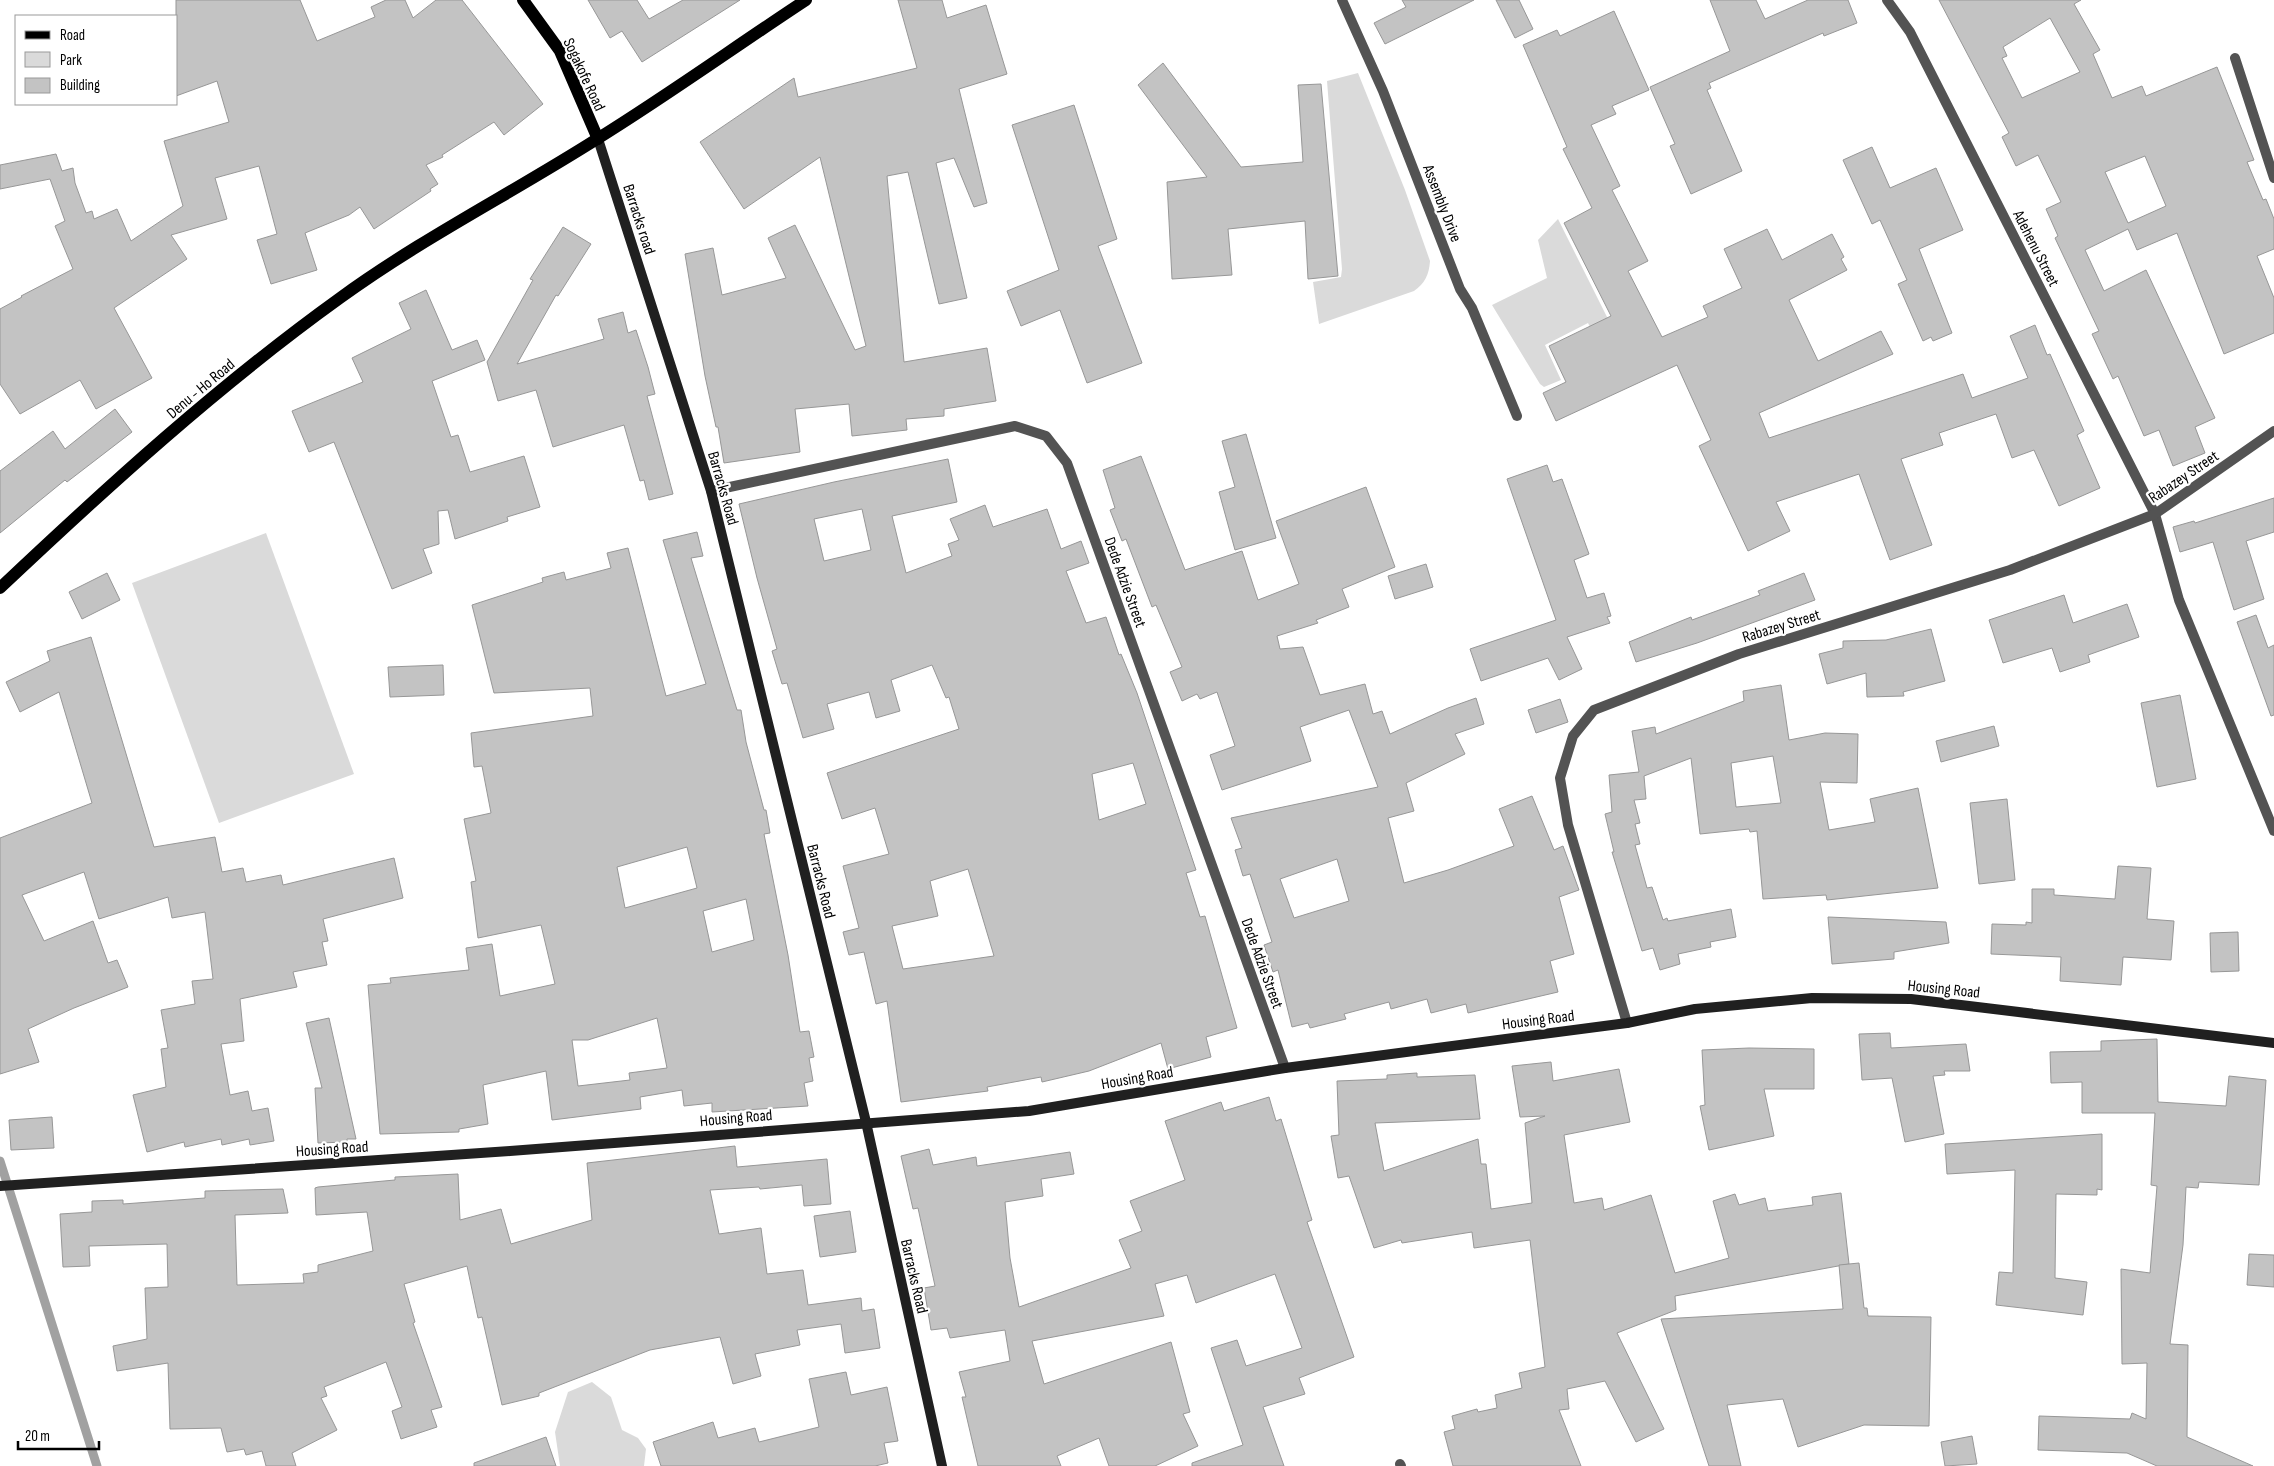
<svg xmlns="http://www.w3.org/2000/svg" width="2274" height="1466" font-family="'Sofia Sans Condensed',sans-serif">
<rect width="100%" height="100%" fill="#fff"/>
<g fill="#dadada">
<path d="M 1358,73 L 1405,190 L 1430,261 C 1429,275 1425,283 1414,291 L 1319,324 L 1313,282 L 1341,277 L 1342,269 L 1327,81 Z"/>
<polygon points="1558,219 1614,331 1606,359 1588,323 1545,345 1561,380 1544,387 1540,384 1492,305 1547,278 1538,240"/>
<polygon points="266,533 354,774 219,823 132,583"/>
<polygon points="592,1382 611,1397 622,1430 638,1438 646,1449 644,1466 560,1466 555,1432 568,1392"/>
</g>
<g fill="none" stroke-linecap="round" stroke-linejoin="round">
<polyline stroke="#a1a1a1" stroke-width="9" points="0,1161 97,1466"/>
</g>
<g fill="#c3c3c3" stroke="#979797" fill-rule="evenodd">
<polygon points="176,0 300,0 317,41 375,17 371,7 386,0 405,0 413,18 436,0 462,0 543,104 504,135 494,122 442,155 443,157 426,165 438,184 430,189 431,191 374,229 360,207 349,215 305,233 317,270 271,284 257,240 277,234 259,166 215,178 227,219 171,235 187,259 114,308 152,378 96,409 80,380 20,414 0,384 0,309 22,297 21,296 73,269 55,226 65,221 50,179 0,189 0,165 56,154 62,171 73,168 75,183 86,213 92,211 94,219 117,209 131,241 183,206 164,141 229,122 217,81 176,96"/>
<polygon points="588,0 637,0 649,19 683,0 740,0 642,62 622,31 610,38"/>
<polygon points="898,0 942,0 947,18 986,5 1007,74 959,89 987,203 974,207 954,158 936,163 967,298 939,304 908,172 887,176 904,362 987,348 996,401 944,409 944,416 906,419 907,430 852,436 849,404 795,409 800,452 724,463 718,427 716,427 705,376 685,254 713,248 722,295 786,278 768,238 795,225 855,350 866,346 820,157 744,209 700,142 794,78 798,97 917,68"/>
<polygon points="1402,0 1474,0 1385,44 1374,23 1406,7"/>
<polygon points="1496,0 1519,0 1533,29 1515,38"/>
<polygon points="1710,0 1756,0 1765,19 1808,0 1848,0 1857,23 1824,36 1823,33 1709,83 1711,88 1707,90 1742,171 1691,194 1670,146 1675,144 1650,87 1730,51"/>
<path d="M 1939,0 L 2081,0 L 2074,4 L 2100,50 L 2093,54 L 2112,98 L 2142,86 L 2146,96 L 2217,67 L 2254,160 L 2247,162 L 2263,200 L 2266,199 L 2274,219 L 2274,249 L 2257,256 L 2274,298 L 2274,333 L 2224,354 L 2177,233 L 2137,250 L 2128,229 L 2085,250 L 2104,291 L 2146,270 L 2215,418 L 2195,427 L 2205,453 L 2173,466 L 2159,430 L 2144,436 L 2118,376 L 2113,379 L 2092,334 L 2099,331 L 2055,238 L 2058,236 L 2046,209 L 2061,202 L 2038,155 L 2016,166 L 2002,137 L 2009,133 ZM 2050,18 L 2080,72 L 2022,98 L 2002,58 L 2007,56 L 2003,47 ZM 2145,156 L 2166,206 L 2128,223 L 2105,172 Z"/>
<polygon points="1614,11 1649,90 1612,106 1616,114 1591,125 1620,186 1612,190 1648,261 1628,271 1662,337 1708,317 1703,306 1742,288 1724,249 1767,229 1782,260 1832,234 1844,257 1841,259 1847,270 1789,300 1818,361 1881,331 1893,354 1759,413 1769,438 1963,374 1972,398 2028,378 2010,336 2035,325 2047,355 2050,354 2084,431 2077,435 2100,488 2059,506 2034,450 2012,458 1996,414 1939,433 1943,445 1901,459 1932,545 1890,560 1859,474 1776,502 1790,531 1748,551 1699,446 1711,440 1677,365 1556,421 1543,393 1566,382 1549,346 1611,316 1564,223 1592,208 1563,149 1567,147 1523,45 1557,30 1560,36"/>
<polygon points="1163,63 1241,167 1303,162 1298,85 1321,84 1338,276 1308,279 1305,221 1228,229 1232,275 1172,279 1167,182 1207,177 1138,85"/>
<polygon points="1074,105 1117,239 1098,246 1142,363 1087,383 1060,310 1021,326 1007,291 1059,270 1012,125"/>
<polygon points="1872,147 1890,188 1936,168 1963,230 1919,249 1952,333 1933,341 1931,337 1923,341 1898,284 1907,280 1880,220 1872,224 1843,160"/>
<polygon points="563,227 591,244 558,296 556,295 517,364 604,339 598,319 623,312 628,333 636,330 648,367 655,394 647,396 673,494 649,500 644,480 640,481 624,425 553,447 536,390 498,401 487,362 533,280 530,279"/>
<polygon points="426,290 452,350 477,340 485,360 432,381 451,437 458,435 470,472 524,456 540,507 507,517 508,521 455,539 448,510 438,511 439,544 423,549 432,573 392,589 334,442 309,452 292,411 363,382 352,358 411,329 399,303"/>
<polygon points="115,409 132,432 67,482 65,480 0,533 0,471 53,431 65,449"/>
<polygon points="1246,434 1276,538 1235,550 1219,492 1235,487 1222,441"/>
<path d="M 1141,456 L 1185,570 L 1242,551 L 1258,600 L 1299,584 L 1276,521 L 1366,487 L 1395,567 L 1342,589 L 1349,607 L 1316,620 L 1318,623 L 1277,636 L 1280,649 L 1303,647 L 1320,695 L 1365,684 L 1373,714 L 1382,711 L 1390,734 L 1448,708 L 1476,698 L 1484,724 L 1455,734 L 1465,754 L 1406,783 L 1414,811 L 1388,818 L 1404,883 L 1448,870 L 1514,846 L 1499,809 L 1532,796 L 1554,850 L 1563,846 L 1579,890 L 1559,897 L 1574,954 L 1550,961 L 1558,992 L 1468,1013 L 1466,1004 L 1431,1013 L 1427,999 L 1391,1009 L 1389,1002 L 1344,1014 L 1346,1019 L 1310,1028 L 1308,1023 L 1292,1027 L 1278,970 L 1273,972 L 1264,945 L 1272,942 L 1250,874 L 1243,876 L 1235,850 L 1242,848 L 1231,818 L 1378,787 L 1349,710 L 1300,727 L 1311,761 L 1222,790 L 1210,755 L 1235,746 L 1217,692 L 1200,699 L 1197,694 L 1182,701 L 1170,672 L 1182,667 L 1156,605 L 1152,607 L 1126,539 L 1122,541 L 1110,510 L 1115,508 L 1103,470 ZM 1337,859 L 1349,901 L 1294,918 L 1280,879 Z"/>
<path d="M 948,459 L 957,502 L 892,516 L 906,573 L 952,556 L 948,544 L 959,540 L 950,519 L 985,505 L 993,527 L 1047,509 L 1061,549 L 1081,541 L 1089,563 L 1066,571 L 1086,623 L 1106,617 L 1119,655 L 1121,654 L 1137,693 L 1196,870 L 1186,873 L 1200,917 L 1205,916 L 1237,1028 L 1206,1037 L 1211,1057 L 1168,1069 L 1161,1043 L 1089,1071 L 1042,1082 L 1041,1077 L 987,1087 L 988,1091 L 901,1102 L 887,1001 L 876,1004 L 864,952 L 849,955 L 843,932 L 859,928 L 843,866 L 889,854 L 875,808 L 842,819 L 827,773 L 959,729 L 949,697 L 946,698 L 932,665 L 891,680 L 900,711 L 876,718 L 869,692 L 827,704 L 834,729 L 803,738 L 787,683 L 782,684 L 772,651 L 777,649 L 757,578 L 739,504 L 834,482 ZM 862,509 L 871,550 L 824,561 L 814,519 ZM 1133,763 L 1146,804 L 1099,820 L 1092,774 ZM 968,869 L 994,956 L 903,969 L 892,926 L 938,916 L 930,881 Z"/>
<polygon points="1547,465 1553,482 1562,479 1589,554 1574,560 1587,598 1604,593 1611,616 1607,617 1610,623 1567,637 1582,669 1559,680 1548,658 1481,681 1470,649 1556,620 1507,479"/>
<polygon points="2274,498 2274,532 2246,541 2264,599 2234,610 2213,542 2180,552 2173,527 2194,521 2195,523"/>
<path d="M 697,532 L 703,556 L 691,558 L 737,710 L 741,710 L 746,742 L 764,810 L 766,810 L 770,833 L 764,834 L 788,955 L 800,1032 L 809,1031 L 814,1057 L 809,1058 L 813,1081 L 804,1083 L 808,1106 L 712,1112 L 712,1103 L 684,1106 L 682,1090 L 640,1097 L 641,1109 L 552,1120 L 546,1071 L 483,1085 L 488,1124 L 459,1129 L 459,1132 L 380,1134 L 368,985 L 391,983 L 390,978 L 469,970 L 466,948 L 492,944 L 500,996 L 555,984 L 541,925 L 478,938 L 471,882 L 476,881 L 464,819 L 491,813 L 482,766 L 474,767 L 471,733 L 593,716 L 590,688 L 494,693 L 472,605 L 543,582 L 542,578 L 564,572 L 566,580 L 611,568 L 607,553 L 628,548 L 666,696 L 706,684 L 663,540 ZM 687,847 L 697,888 L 625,908 L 617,867 ZM 746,899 L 754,940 L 712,952 L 703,911 ZM 657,1018 L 667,1068 L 629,1073 L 630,1080 L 578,1086 L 572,1040 L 588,1040 Z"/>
<polygon points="1426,564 1433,587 1395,599 1388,576"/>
<polygon points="107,573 120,600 82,619 69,592"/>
<polygon points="1804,573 1815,600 1697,643 1636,662 1629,642 1691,617 1692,620 1760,595 1758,591"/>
<polygon points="2064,595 2073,623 2127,604 2139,637 2088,655 2090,662 2060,672 2052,648 2003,663 1989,620"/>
<polygon points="2256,615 2268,648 2274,645 2274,715 2271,716 2237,622"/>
<polygon points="1931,629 1945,681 1903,692 1904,696 1867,697 1866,673 1827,684 1819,654 1843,648 1843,641 1886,640"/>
<polygon points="91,637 154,847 215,837 222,872 243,868 246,882 281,875 283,885 394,858 403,898 323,919 328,941 322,942 327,965 293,972 297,987 240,999 244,1041 221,1044 230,1095 248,1091 252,1111 268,1108 274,1141 250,1145 249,1139 222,1145 221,1139 185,1147 184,1142 147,1152 133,1095 166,1087 161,1049 168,1048 161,1010 195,1004 192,981 213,979 205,912 172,918 168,897 99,919 84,872 22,895 44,941 93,921 108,963 117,960 128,987 74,1008 28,1029 39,1062 0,1074 0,838 92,803 59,692 20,712 6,682 50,661 47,651"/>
<polygon points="443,665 444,695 390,697 388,667"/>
<path d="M 1781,685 L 1789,740 L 1825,733 L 1858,734 L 1857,783 L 1820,782 L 1829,830 L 1875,822 L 1870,799 L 1918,788 L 1938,888 L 1827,900 L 1826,895 L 1763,899 L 1757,831 L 1750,832 L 1749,829 L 1700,834 L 1691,758 L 1644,776 L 1646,799 L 1634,800 L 1640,823 L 1635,824 L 1640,844 L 1635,845 L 1647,888 L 1652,887 L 1663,920 L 1667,918 L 1668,921 L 1731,909 L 1736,937 L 1710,942 L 1711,947 L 1678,954 L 1680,964 L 1660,970 L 1653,948 L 1642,951 L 1612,852 L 1614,852 L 1605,814 L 1612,812 L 1609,775 L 1639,772 L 1632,731 L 1655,727 L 1656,734 L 1744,701 L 1743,691 ZM 1773,756 L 1781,803 L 1736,807 L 1731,763 Z"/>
<polygon points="2180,695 2196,779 2157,787 2141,703"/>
<polygon points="1560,699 1568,722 1536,733 1528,710"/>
<polygon points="1994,726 1999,746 1941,762 1936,741"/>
<polygon points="2007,799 2015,880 1979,884 1970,803"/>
<polygon points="2118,866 2151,868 2147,919 2174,921 2171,960 2123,957 2121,985 2060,981 2061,957 1991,954 1992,924 2026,925 2026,922 2032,923 2032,889 2054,889 2054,895 2115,899"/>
<polygon points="1828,917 1946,922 1949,943 1894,952 1894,959 1832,964"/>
<polygon points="2238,932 2239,971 2211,972 2210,933"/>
<polygon points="329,1018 356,1139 347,1139 347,1142 318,1143 315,1088 322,1088 306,1023"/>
<polygon points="1890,1033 1891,1048 1966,1044 1970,1071 1944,1071 1945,1075 1933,1076 1944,1134 1905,1142 1892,1078 1862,1080 1859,1034"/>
<polygon points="2157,1039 2158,1102 2226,1106 2229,1076 2266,1080 2259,1185 2199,1182 2198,1188 2186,1187 2183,1245 2170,1344 2188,1345 2187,1437 2253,1466 2157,1466 2127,1453 2038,1450 2039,1416 2130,1419 2132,1413 2146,1419 2147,1363 2122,1364 2121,1269 2150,1273 2157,1186 2151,1185 2155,1113 2082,1113 2082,1082 2051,1083 2050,1052 2101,1051 2101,1041"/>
<polygon points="1749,1048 1814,1049 1814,1089 1764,1089 1774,1136 1709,1150 1700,1106 1705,1105 1702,1050"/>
<polygon points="1551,1062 1553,1081 1619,1069 1630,1122 1564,1135 1574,1203 1602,1198 1604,1210 1651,1195 1675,1273 1729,1258 1713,1201 1735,1194 1739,1205 1765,1198 1768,1211 1813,1205 1812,1197 1841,1193 1849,1264 1675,1296 1676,1310 1617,1333 1664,1429 1636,1442 1605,1381 1567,1389 1569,1409 1559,1410 1581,1466 1453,1466 1444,1432 1455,1429 1452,1416 1477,1409 1478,1412 1497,1408 1495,1395 1522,1388 1519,1373 1545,1367 1530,1240 1474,1248 1472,1232 1402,1243 1401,1240 1374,1248 1349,1176 1338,1178 1331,1136 1339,1135 1337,1081 1387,1079 1387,1075 1417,1073 1417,1077 1475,1075 1480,1119 1375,1123 1384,1171 1478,1139 1481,1164 1486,1164 1491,1209 1532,1203 1525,1123 1545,1116 1520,1117 1512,1066"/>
<polygon points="1269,1097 1276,1121 1281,1119 1312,1220 1307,1222 1354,1357 1299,1378 1305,1394 1263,1407 1284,1466 1192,1466 1192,1463 1243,1445 1211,1348 1237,1340 1246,1366 1302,1348 1275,1274 1196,1303 1187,1275 1155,1284 1164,1316 1032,1341 1044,1384 1171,1342 1190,1412 1183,1414 1198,1446 1155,1466 1109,1466 1099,1438 1057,1456 1061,1466 978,1466 962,1397 966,1397 959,1372 1010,1361 1005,1330 950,1338 947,1328 931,1330 924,1288 935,1286 918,1208 913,1209 901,1156 929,1149 933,1165 976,1157 977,1166 1070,1152 1074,1174 1041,1179 1043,1196 1005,1202 1010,1258 1019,1307 1131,1268 1119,1240 1142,1231 1130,1201 1185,1180 1165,1121 1221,1102 1224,1111"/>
<polygon points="52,1117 54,1148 11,1150 9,1120"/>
<polygon points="2102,1134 2102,1190 2097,1189 2097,1195 2056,1194 2055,1278 2087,1282 2083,1315 1996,1305 1999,1272 2013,1273 2015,1170 1947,1174 1945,1144"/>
<polygon points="735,1146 737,1167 827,1159 831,1204 804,1206 802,1185 760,1189 759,1187 710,1190 719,1234 761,1228 767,1274 803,1270 808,1305 861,1298 862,1311 874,1309 880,1348 845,1353 841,1324 797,1330 800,1345 755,1354 761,1376 733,1384 720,1337 650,1350 539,1393 539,1396 502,1405 482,1317 478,1318 467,1266 404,1284 415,1322 413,1323 442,1407 431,1410 437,1427 401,1439 392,1411 402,1407 386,1362 324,1387 327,1396 321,1398 337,1430 292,1453 296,1466 266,1466 262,1451 246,1455 244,1449 227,1452 221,1428 170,1429 168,1363 117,1371 113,1346 147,1339 145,1288 168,1287 167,1244 89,1246 90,1266 63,1267 60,1214 92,1212 92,1201 123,1200 123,1204 205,1198 205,1191 283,1189 288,1213 235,1215 237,1285 304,1283 303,1274 318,1272 318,1265 373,1251 367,1212 316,1215 315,1188 318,1187 395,1180 395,1177 458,1174 460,1220 501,1209 511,1244 592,1220 587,1163"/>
<polygon points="850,1211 856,1252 820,1257 814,1216"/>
<polygon points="2249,1254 2274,1255 2274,1287 2247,1285"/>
<polygon points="1859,1263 1864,1308 1867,1308 1868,1316 1931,1317 1929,1426 1864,1425 1798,1447 1783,1399 1727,1405 1741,1466 1709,1466 1661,1319 1843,1309 1839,1265"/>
<polygon points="846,1372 851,1395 887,1387 898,1441 884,1443 888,1463 875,1466 661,1466 653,1442 713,1422 718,1438 755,1428 759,1442 819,1427 809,1379"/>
<polygon points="1972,1436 1977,1464 1945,1466 1941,1442"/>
<polygon points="546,1437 556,1466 474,1466 474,1463"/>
</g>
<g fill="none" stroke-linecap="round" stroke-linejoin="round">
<g stroke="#535353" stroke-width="10">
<polyline points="1342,0 1383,91 1460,289 1472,308 1517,416"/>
<polyline points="1887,0 1910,32 2155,514 2179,600 2274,831"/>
<polyline points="2235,58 2274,178"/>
<polyline points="711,491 1015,426 1046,436 1067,463 1285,1068"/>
<polyline points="1627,1023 1568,825 1560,778 1573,736 1594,710 1739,654 2010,570 2155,514 2274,431"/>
<polyline points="1400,1464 1401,1466"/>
</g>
<g stroke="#202020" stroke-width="10">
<polyline points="598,139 711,491 866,1122 942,1466"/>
<polyline points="0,1186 510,1151 1029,1111 1285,1068 1627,1023 1695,1009 1812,998 1911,999 2274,1043"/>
</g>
<g stroke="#000" stroke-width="12">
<polyline points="523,0 560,51 598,139"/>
<path d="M 0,588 C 108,486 219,385 340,298 C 421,239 512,193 597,139 C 668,95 736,46 806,0"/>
</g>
</g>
<g text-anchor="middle" stroke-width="4.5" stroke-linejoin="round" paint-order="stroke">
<g font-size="16" fill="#000" stroke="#fff">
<text transform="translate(585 74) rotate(65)" y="6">Sogakofe Road</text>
<text transform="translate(1443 203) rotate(69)" y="6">Assembly Drive</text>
<text transform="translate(640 219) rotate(72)" y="6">Barracks road</text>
<text transform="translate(2037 248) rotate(63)" y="6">Adehenu Street</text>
<text transform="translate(200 388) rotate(-40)" y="6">Denu - Ho Road</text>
<text transform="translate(2183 476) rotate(-34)" y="6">Rabazey Street</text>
<text transform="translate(724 488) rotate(74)" y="6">Barracks Road</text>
<text transform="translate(1126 582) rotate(70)" y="6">Dede Adzie Street</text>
<text transform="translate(1781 625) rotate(-17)" y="6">Rabazey Street</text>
<text transform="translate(822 881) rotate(76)" y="6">Barracks Road</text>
<text transform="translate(1263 963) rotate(70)" y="6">Dede Adzie Street</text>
<text transform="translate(1944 988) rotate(6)" y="6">Housing Road</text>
<text transform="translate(1538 1019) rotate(-7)" y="6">Housing Road</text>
<text transform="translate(1137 1077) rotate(-10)" y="6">Housing Road</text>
<text transform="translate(736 1117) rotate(-5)" y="6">Housing Road</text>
<text transform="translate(332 1148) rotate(-4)" y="6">Housing Road</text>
<text transform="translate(915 1276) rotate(77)" y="6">Barracks Road</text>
</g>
</g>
<rect x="15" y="15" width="162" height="90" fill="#ffffff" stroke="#999999"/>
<rect x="25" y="31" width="25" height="8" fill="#000000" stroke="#999999"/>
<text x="60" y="40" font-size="15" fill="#000000">Road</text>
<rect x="25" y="52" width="25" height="15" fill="#dadada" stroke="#999999"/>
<text x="60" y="65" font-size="15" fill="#000000">Park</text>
<rect x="25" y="78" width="25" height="15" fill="#c3c3c3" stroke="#999999"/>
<text x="60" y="90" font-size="15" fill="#000000">Building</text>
<path d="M18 1441v8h81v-8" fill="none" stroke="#000000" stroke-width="2.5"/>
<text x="25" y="1441" font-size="15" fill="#000000" stroke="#ffffff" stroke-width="4" paint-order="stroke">20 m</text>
</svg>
